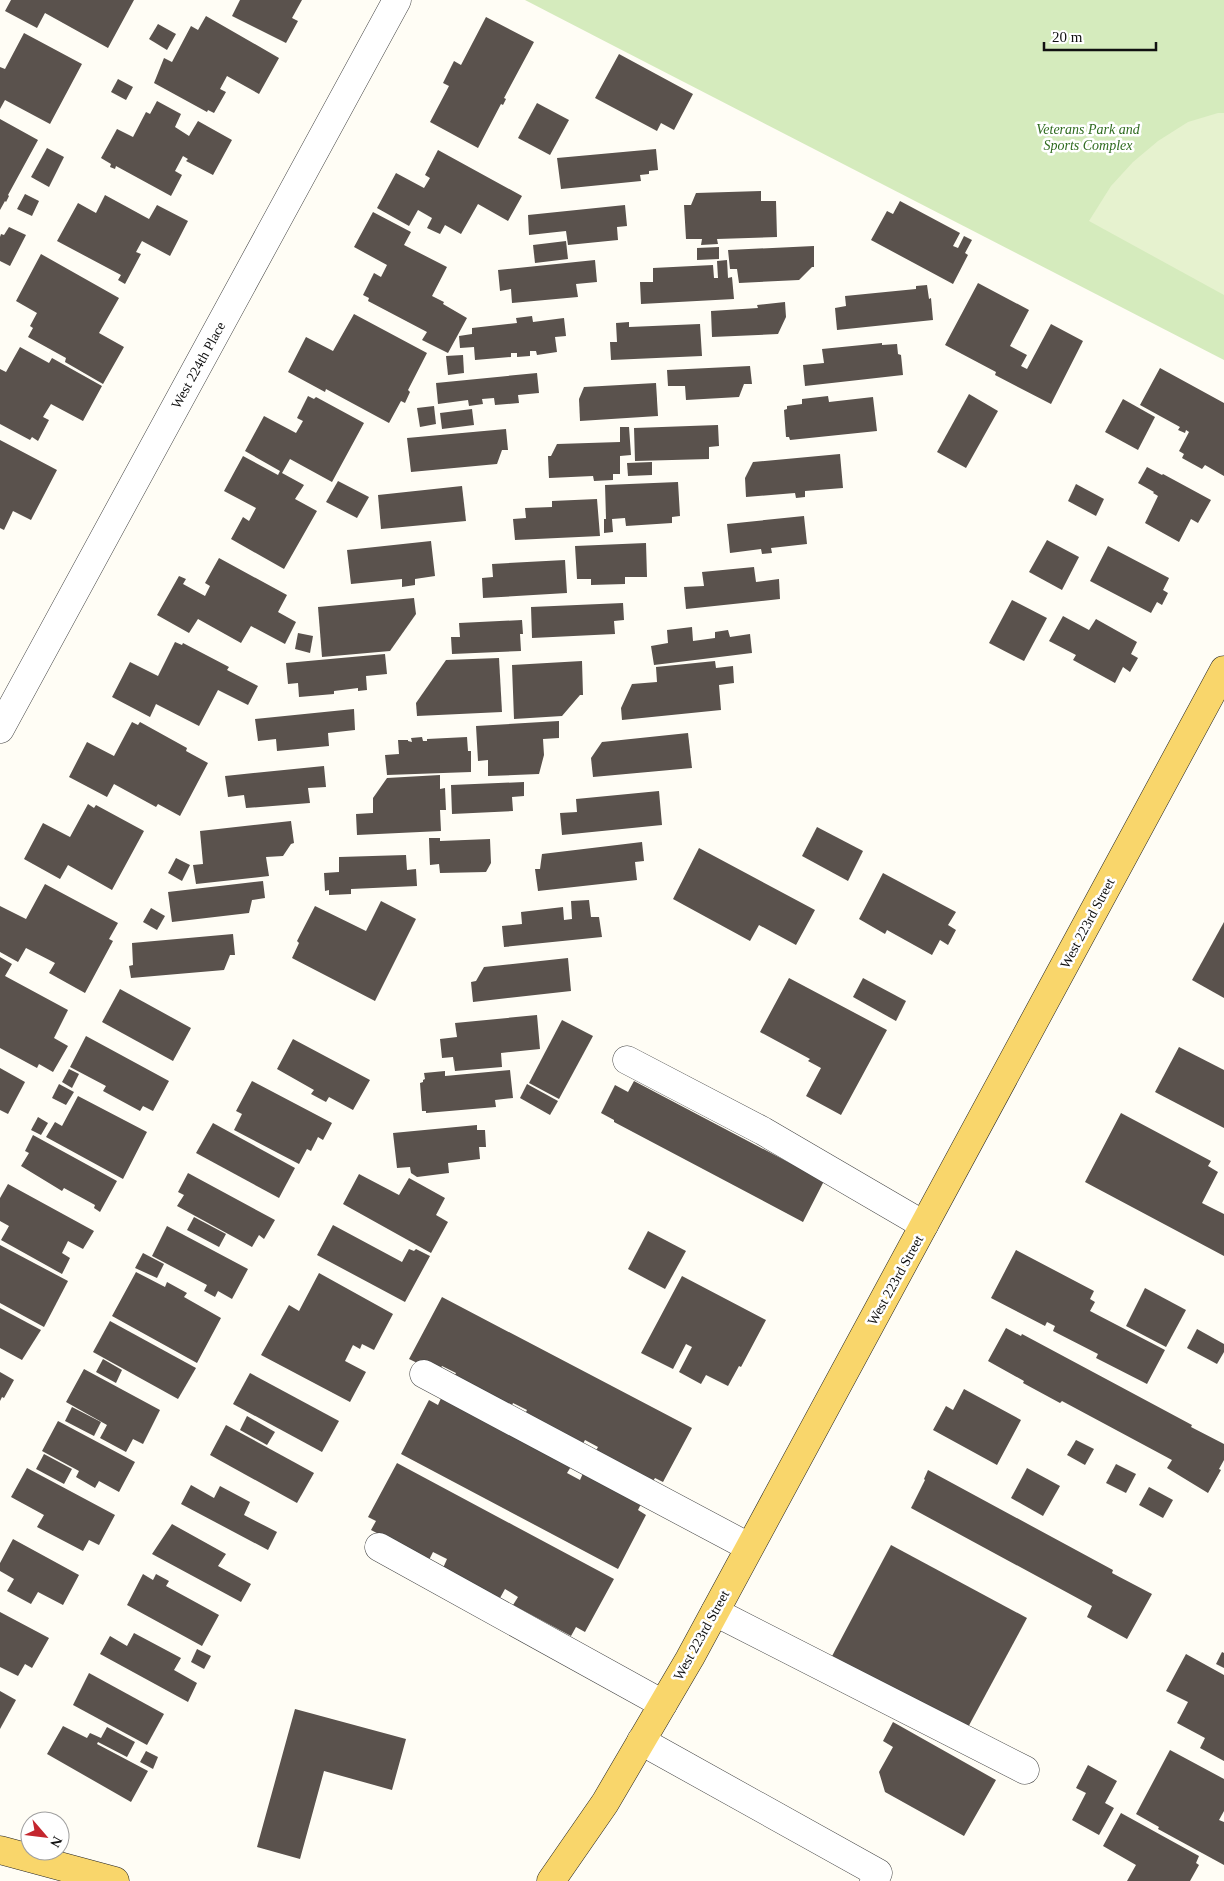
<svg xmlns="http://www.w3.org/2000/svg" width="1224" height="1881" font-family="'Times New Roman',serif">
<rect width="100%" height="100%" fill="#fffdf5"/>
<polygon fill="#d5ebbd" points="525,0 1224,0 1224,360 614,46"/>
<polygon fill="#e6f2cf" points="1218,113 1224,113 1224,295 1089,221 1111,186 1133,162 1158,141 1188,122"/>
<g fill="#5a524d">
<polygon points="11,0 134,0 108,48 45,13 37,28 5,11"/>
<polygon points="240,0 302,0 292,18 298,21 286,43 232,16"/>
<polygon points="206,16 279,58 259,94 227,76 220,89 226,92 214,113 208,110 207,112 154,83 164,58 172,62 191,26 198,30"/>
<polygon points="486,17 534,42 504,98 506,99 503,105 501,104 478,148 430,122 449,86 443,83 454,61 461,65"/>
<polygon points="158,24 176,34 167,50 149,39"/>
<polygon points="24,33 82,64 50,124 5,100 0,109 0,67 5,69"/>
<polygon points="619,54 693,94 674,130 661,123 657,131 595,98"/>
<polygon points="118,79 133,87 126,100 111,92"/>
<polygon points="157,101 181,114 175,127 189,136 198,121 232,140 213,175 186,161 188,159 183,156 175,171 182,175 171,196 116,166 115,169 110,167 111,164 101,158 117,129 133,137 146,112 150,114"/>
<polygon points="537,103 569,120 550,155 518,138"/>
<polygon points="0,119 38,140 8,195 9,196 6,202 5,201 0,210"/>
<polygon points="47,148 64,157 49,187 31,177"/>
<polygon points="656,149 658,170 649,171 649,174 640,175 641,181 561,189 557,158"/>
<polygon points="438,150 522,196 508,221 478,204 461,234 445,225 440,234 427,228 432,218 418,210 409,226 377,208 396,173 424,188 430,178 425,175"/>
<polygon points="761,191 761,201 776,201 777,237 717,239 718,244 701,245 702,239 686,239 684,205 691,205 696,193"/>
<polygon points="25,194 39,201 32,216 17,209"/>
<polygon points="105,195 149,219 157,205 188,221 170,256 142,241 136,252 141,254 125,284 118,280 121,275 57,241 78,203 96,213"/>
<polygon points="900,201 960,233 953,246 958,248 964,236 972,240 965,253 968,255 953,284 871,240 887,211 893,214"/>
<polygon points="625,205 627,226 617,227 618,240 568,245 566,231 529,235 528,215"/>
<polygon points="373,212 411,232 404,245 447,267 432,296 444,302 443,304 467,318 448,353 422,340 427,332 368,301 369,298 363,295 374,273 381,277 387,265 354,247"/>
<polygon points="9,227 26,235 10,266 0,261 0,237 1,234 4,235"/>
<polygon points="566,241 568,259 535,263 533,245"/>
<polygon points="814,246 814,267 812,267 799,280 739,283 737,269 730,269 728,250"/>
<polygon points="719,247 719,259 697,260 697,248"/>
<polygon points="41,254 119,298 99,333 124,347 103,384 65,362 66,358 28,337 33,328 30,326 37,313 16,301"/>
<polygon points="595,260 597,282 576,284 578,297 512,303 511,289 500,291 498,270"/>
<polygon points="727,260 728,278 732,277 734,299 641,304 640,282 653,282 653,268 713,265 714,278 718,278 717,261"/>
<polygon points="978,283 1029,310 1010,346 1027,355 1021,366 1027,369 1051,324 1083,341 1051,404 995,375 996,372 945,345"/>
<polygon points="927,285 929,299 931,298 933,320 837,330 835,308 846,306 845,296 916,289 916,286"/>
<polygon points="785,302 786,317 778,334 712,337 711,311 758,308 757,305"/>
<polygon points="354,314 427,353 408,390 410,392 405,403 401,401 389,423 326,389 325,392 288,372 306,337 333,351"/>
<polygon points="532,316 533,322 564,318 566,336 555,337 557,352 537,355 536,351 530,351 530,356 517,357 517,353 511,353 511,357 475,360 474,347 460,348 459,336 472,334 472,328 517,323 516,318"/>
<polygon points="629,322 629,327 700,324 702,356 611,360 610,342 617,342 616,323"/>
<polygon points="882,343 882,345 897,344 898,354 901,355 903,375 805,386 803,365 824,363 822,349"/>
<polygon points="20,347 49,363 52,358 102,386 83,421 51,404 43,417 49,420 38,441 32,437 30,440 0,424 0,369 6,372"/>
<polygon points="463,355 464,373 448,375 446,356"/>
<polygon points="750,366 752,384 744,384 739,397 686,400 685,386 668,386 667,370"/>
<polygon points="1160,368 1224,403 1224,476 1205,465 1202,469 1182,458 1184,454 1179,451 1189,432 1186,430 1185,433 1178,430 1180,427 1140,405"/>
<polygon points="537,373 539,393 518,395 519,403 495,405 494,398 482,399 483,404 469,406 468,400 438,404 436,383"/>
<polygon points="656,383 658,416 580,421 579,399 584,387"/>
<polygon points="969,394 998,411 966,468 937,452"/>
<polygon points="308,396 314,399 316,397 364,423 332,482 290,459 282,473 304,485 295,499 317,511 284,569 231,539 243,517 249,521 256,508 224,491 243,456 278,475 280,471 245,451 264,416 296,433 303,421 297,418"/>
<polygon points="828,396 829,402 873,397 877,431 790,440 789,437 786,437 784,410 787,409 787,406 802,404 802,399"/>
<polygon points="1123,399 1155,417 1138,450 1105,432"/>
<polygon points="434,406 436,424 420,427 417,408"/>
<polygon points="472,409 474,425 442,429 440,413"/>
<polygon points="718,425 719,446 709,447 709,459 635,461 634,428"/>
<polygon points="620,427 629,427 631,455 620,456 620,474 613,474 613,480 594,481 593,476 549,478 548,456 551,456 557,444 620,442"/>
<polygon points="506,429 508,450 502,450 497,464 411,472 407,438"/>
<polygon points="0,440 57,470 31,520 13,511 4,530 0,528"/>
<polygon points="840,454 843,488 805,491 805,497 796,498 795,493 746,497 745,478 753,462"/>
<polygon points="652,462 652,475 628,476 627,463"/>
<polygon points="1147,467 1162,475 1163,474 1211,500 1198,523 1191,519 1179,542 1145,523 1158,496 1153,493 1154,492 1138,483"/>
<polygon points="338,481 369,497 357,518 326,502"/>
<polygon points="678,482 680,516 672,517 672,523 626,526 625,518 612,519 613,532 604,533 604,519 606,519 605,485"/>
<polygon points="1076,484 1104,499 1096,516 1068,501"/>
<polygon points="462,486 466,521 381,529 378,495"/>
<polygon points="597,499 600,536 515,540 513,519 526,518 525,508 552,507 552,501"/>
<polygon points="804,516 807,544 771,548 772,553 762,554 761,549 730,553 727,524"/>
<polygon points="1047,540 1079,557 1062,590 1029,572"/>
<polygon points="431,541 435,576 415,579 415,585 402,587 402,579 351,584 347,550"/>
<polygon points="646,543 647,577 625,577 625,584 591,585 591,579 577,579 575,546"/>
<polygon points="1108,546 1169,578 1163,590 1168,593 1162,605 1157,602 1151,613 1090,581"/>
<polygon points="219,558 287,595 278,612 296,622 285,644 251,626 241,643 198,619 189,633 157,615 179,576 186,579 183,584 205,596 210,586 205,583"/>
<polygon points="565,560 567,593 483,598 482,578 493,577 492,564"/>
<polygon points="754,567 756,582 779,579 780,599 686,609 684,587 704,586 702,572"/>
<polygon points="414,598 416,614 390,651 322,657 318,607"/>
<polygon points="1012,600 1047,618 1024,661 989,643"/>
<polygon points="623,603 624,620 614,621 615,634 532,638 531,607"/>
<polygon points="1063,616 1089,630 1096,619 1137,642 1131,654 1138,658 1130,672 1123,667 1115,683 1073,660 1076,655 1049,641"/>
<polygon points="522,620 523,634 520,634 521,651 452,654 451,637 460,637 459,623"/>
<polygon points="692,627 693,641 715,638 715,632 728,630 730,637 750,634 752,653 654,665 651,646 668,643 667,630"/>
<polygon points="298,633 313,636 310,653 295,649"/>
<polygon points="175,642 182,645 183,643 229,667 227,670 258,686 248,705 218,690 199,726 156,704 150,717 112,697 130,662 158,676"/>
<polygon points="385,654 387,674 366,676 367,690 358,691 358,688 334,691 334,694 299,697 298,683 288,684 286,663"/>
<polygon points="499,658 502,712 417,716 416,703 446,660"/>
<polygon points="582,661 583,695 580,695 562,716 514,719 512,665"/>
<polygon points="715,661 716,668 733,666 734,683 719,685 721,710 622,720 621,708 632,684 657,682 656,667"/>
<polygon points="354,709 355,730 328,733 329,746 277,751 276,739 258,741 255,719"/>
<polygon points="559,721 559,738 543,739 544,755 539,774 488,776 488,760 478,761 476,726"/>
<polygon points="132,722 138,725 140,722 187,748 186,751 208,763 180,816 158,804 156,807 114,784 107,797 69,777 87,742 114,756"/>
<polygon points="688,733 692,768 593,777 591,758 602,742"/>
<polygon points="422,737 423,741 427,741 427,739 467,737 468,751 471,751 471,772 387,775 385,755 399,754 398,740 408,740 408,741 412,742 411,738"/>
<polygon points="324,766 326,787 308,788 310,803 246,808 244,795 228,797 225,776"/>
<polygon points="440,775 440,789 445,788 446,810 440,810 441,831 357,835 356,814 373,813 373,798 387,778"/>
<polygon points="524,782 524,796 512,797 513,811 452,814 451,785"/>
<polygon points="659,791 662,825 562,835 560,813 577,812 576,799"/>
<polygon points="88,804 94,808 96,805 144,831 112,890 68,865 60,879 24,859 43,823 70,837"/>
<polygon points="291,821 294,843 291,844 283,856 266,857 269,876 196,884 193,865 203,864 200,831"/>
<polygon points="817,827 863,851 848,881 802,856"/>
<polygon points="429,838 440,838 440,841 490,839 491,863 486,872 440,873 439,864 430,865"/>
<polygon points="642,842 644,861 635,862 637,880 538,891 535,869 540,869 542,854"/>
<polygon points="699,848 815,910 796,945 759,925 750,941 673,899"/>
<polygon points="406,855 407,870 416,869 417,886 351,889 351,894 329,895 329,890 325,891 324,873 339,872 339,857"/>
<polygon points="176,858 190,865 182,881 168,873"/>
<polygon points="883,873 956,912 948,925 956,930 948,945 940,940 932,955 887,930 885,934 859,919"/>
<polygon points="263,881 265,898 252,900 249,913 172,922 168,892"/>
<polygon points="45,884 118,923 109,939 113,941 85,993 49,973 55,963 26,948 18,962 0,952 0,906 26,919"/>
<polygon points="589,900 591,917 599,917 602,937 504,947 502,926 522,924 521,912 563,907 564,920 572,919 571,901"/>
<polygon points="381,901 416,919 375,1001 292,958 299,943 297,941 315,906 366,931"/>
<polygon points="151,908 165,916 157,930 143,922"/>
<polygon points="1224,922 1224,998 1192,980"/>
<polygon points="233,934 235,955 230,955 224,970 131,978 129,966 133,965 132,943"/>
<polygon points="0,957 12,964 5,976 68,1010 54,1038 68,1046 53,1072 39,1064 37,1068 0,1048"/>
<polygon points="568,958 571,991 473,1002 471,982 476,981 484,967"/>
<polygon points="789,978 887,1030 841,1115 806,1096 821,1068 808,1061 810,1059 760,1032"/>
<polygon points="863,978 906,1001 896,1021 853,997"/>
<polygon points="120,989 191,1028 173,1061 102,1022"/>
<polygon points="537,1015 540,1049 501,1053 502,1067 455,1071 453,1057 442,1058 440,1039 457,1037 455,1023"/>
<polygon points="562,1020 593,1036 559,1099 529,1083"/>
<polygon points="86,1036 169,1081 153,1111 143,1106 140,1111 103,1091 106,1086 70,1067"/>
<polygon points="293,1039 370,1080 353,1110 329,1097 326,1102 311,1094 314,1090 277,1069"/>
<polygon points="1179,1047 1224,1070 1224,1128 1155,1092"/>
<polygon points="0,1068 25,1082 8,1114 0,1110"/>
<polygon points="69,1069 79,1074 72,1088 62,1082"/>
<polygon points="510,1070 513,1098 495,1100 496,1107 426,1113 426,1111 422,1111 420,1083 423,1082 423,1080 425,1079 424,1073 445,1071 445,1076"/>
<polygon points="252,1081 332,1123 323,1140 318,1137 311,1151 307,1149 299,1164 234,1130 242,1114 236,1111"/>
<polygon points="634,1081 824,1181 803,1222 614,1122 614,1120 601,1113 615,1085 628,1092"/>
<polygon points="59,1084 74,1092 66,1105 52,1098"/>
<polygon points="527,1084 558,1101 550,1115 520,1098"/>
<polygon points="78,1096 147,1132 123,1179 46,1137 55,1122 62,1126"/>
<polygon points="1121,1113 1211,1161 1208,1166 1218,1172 1202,1203 1224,1214 1224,1256 1085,1182"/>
<polygon points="38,1117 48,1123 41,1135 31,1130"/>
<polygon points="213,1123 295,1168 279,1198 196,1153"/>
<polygon points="477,1125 477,1130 485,1130 486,1147 479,1147 480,1159 448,1163 449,1173 417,1177 411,1173 410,1167 397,1168 393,1133"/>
<polygon points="33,1135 117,1181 100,1212 94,1208 95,1205 64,1188 62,1191 21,1166 29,1153 25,1151"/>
<polygon points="188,1173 275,1220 264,1239 259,1235 252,1247 177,1206 184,1195 178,1192"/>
<polygon points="359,1174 399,1195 409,1178 445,1198 436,1215 448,1222 431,1253 343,1204"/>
<polygon points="8,1184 94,1231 83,1249 68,1241 62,1253 70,1258 62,1274 1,1240 9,1226 0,1221 0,1198"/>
<polygon points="194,1217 226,1234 219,1247 187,1230"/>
<polygon points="333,1225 402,1262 409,1249 414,1251 416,1249 430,1256 405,1302 317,1255"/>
<polygon points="167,1226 248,1269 232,1299 218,1291 215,1297 204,1291 207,1285 152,1256"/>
<polygon points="648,1231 686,1251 665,1289 628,1269"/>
<polygon points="0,1245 68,1281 44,1327 0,1303"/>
<polygon points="1016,1250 1094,1291 1090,1299 1095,1302 1090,1311 1165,1350 1147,1384 1096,1358 1098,1354 1053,1331 1055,1326 1047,1322 1045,1326 991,1298"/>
<polygon points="143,1253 164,1264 157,1278 135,1268"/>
<polygon points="136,1272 165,1287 167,1282 187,1293 184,1297 221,1318 197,1363 112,1316"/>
<polygon points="319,1273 393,1314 374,1350 362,1344 360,1349 353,1345 345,1361 366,1372 350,1402 261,1355 289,1305 299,1311"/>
<polygon points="682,1276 766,1320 741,1367 739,1366 728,1386 706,1375 701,1384 679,1372 692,1347 686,1344 673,1369 641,1353"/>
<polygon points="1145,1288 1186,1310 1166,1347 1126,1326"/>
<polygon points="442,1297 692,1428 663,1482 655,1478 650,1486 593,1456 598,1447 585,1440 580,1449 523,1418 527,1410 513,1403 509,1412 452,1381 456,1373 442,1366 438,1373 409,1359"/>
<polygon points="0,1308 41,1330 22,1360 0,1348"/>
<polygon points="110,1321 196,1368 178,1399 93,1352"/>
<polygon points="1006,1328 1021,1336 1022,1334 1192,1425 1191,1427 1224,1444 1224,1460 1219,1469 1221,1470 1208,1493 1167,1468 1172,1460 1062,1401 1060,1403 1023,1383 1024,1381 988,1361"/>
<polygon points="1197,1329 1224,1344 1224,1352 1217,1364 1187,1348"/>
<polygon points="103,1359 122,1370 116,1383 96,1372"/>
<polygon points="84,1369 160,1410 143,1444 133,1439 126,1452 100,1438 107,1425 66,1402"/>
<polygon points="0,1372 14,1380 4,1398 2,1397 0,1401"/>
<polygon points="250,1373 339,1421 322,1452 233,1404"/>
<polygon points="964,1389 1021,1420 997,1465 933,1430 946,1406 953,1410"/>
<polygon points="442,1396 572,1465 567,1473 580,1480 584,1471 642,1502 638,1510 646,1515 618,1569 401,1454 429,1400 438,1405"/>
<polygon points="72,1407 101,1422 94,1436 65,1421"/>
<polygon points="247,1416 275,1432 267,1445 240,1430"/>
<polygon points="58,1421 135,1462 119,1492 99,1481 95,1488 76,1477 79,1471 42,1451"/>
<polygon points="226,1425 314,1473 297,1503 210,1455"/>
<polygon points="1076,1440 1094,1449 1085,1465 1067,1455"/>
<polygon points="44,1454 72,1469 64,1484 36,1469"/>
<polygon points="397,1463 614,1579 585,1632 576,1627 571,1636 513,1605 518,1597 505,1589 500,1598 443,1568 447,1559 433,1552 429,1560 371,1530 376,1521 368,1517"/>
<polygon points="1116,1464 1136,1474 1126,1493 1106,1483"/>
<polygon points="27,1468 115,1515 99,1545 89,1540 83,1551 37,1527 44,1515 11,1497"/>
<polygon points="1027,1468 1060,1486 1043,1516 1011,1498"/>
<polygon points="928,1470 1113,1570 1112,1573 1152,1594 1127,1639 1087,1617 1092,1606 911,1508 925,1480 924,1479"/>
<polygon points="191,1485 214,1498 220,1486 250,1502 244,1515 277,1532 268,1550 181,1504"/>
<polygon points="1149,1487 1173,1500 1163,1518 1139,1505"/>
<polygon points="172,1524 226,1554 218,1566 251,1584 241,1602 152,1554"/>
<polygon points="13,1539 79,1575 63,1605 38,1592 31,1604 7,1591 14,1579 0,1571 0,1563"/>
<polygon points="891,1545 1027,1618 966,1731 831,1658"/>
<polygon points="143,1574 153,1580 156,1574 169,1581 166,1586 219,1615 202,1646 127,1605"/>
<polygon points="0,1612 49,1638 32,1668 25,1664 18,1676 0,1667"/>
<polygon points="134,1633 181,1658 174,1670 197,1683 188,1702 100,1654 110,1636 127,1646"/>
<polygon points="197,1649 211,1656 204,1669 191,1662"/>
<polygon points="1222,1652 1224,1653 1224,1668 1216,1664"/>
<polygon points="1186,1654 1224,1675 1224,1761 1200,1748 1205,1738 1177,1723 1188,1702 1166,1691"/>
<polygon points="89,1673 164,1714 147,1745 73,1705"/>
<polygon points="0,1691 16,1700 0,1729"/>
<polygon points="295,1709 406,1739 392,1790 324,1771 300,1859 257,1847"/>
<polygon points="893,1722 996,1780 964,1836 885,1792 879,1772 893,1747 883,1741"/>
<polygon points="63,1726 87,1738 90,1733 101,1738 107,1727 135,1742 127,1757 98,1742 97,1744 148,1771 131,1802 47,1754"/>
<polygon points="1170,1750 1224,1779 1224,1811 1219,1820 1224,1822 1224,1865 1158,1829 1159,1827 1136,1814"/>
<polygon points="146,1751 158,1757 153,1769 140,1762"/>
<polygon points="1088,1765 1117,1781 1105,1803 1114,1808 1099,1835 1072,1820 1086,1793 1076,1788"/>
<polygon points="1121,1813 1199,1856 1196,1863 1199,1865 1190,1881 1127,1881 1136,1865 1103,1846"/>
</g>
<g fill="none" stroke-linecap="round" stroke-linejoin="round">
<g stroke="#444" stroke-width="29">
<g id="minor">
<polyline points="0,729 397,0"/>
<polyline points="627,1060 763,1131 924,1225"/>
<polyline points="424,1374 749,1547"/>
<polyline points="379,1547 663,1704"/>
<polyline points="715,1612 1025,1770"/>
<polyline points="641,1741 878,1873 874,1881"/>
</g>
</g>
<g stroke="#222" stroke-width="29">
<g id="major">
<polyline points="0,1850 115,1881"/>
<polyline points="551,1881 605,1803 690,1658 1224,670"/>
</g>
</g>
<use href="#minor" stroke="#fff" stroke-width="28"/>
<use href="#major" stroke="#f9d66b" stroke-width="28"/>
</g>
<g text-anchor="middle" stroke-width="5" stroke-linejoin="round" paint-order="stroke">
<g font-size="14" font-style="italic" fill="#2f6b1f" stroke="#fff">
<text x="1088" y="134">Veterans Park and<tspan x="1088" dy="16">Sports Complex</tspan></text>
</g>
<g font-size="14" fill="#111" stroke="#fff">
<text transform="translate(198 365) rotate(-61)" y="5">West 224th Place</text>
<text transform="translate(1087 923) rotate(-62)" y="5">West 223rd Street</text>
<text transform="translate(895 1280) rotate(-61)" y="5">West 223rd Street</text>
<text transform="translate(701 1635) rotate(-61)" y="5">West 223rd Street</text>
</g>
</g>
<g transform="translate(45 1836) rotate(118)"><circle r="24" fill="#ffffff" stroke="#a0a0a0"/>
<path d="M0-4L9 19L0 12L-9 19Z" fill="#c4262e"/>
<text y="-8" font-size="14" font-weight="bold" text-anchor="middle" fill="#111111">N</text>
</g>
<path d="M1044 42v8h112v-8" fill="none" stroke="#111111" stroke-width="2.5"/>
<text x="1052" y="42" font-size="15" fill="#111111" stroke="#ffffff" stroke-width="4" paint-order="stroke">20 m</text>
</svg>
